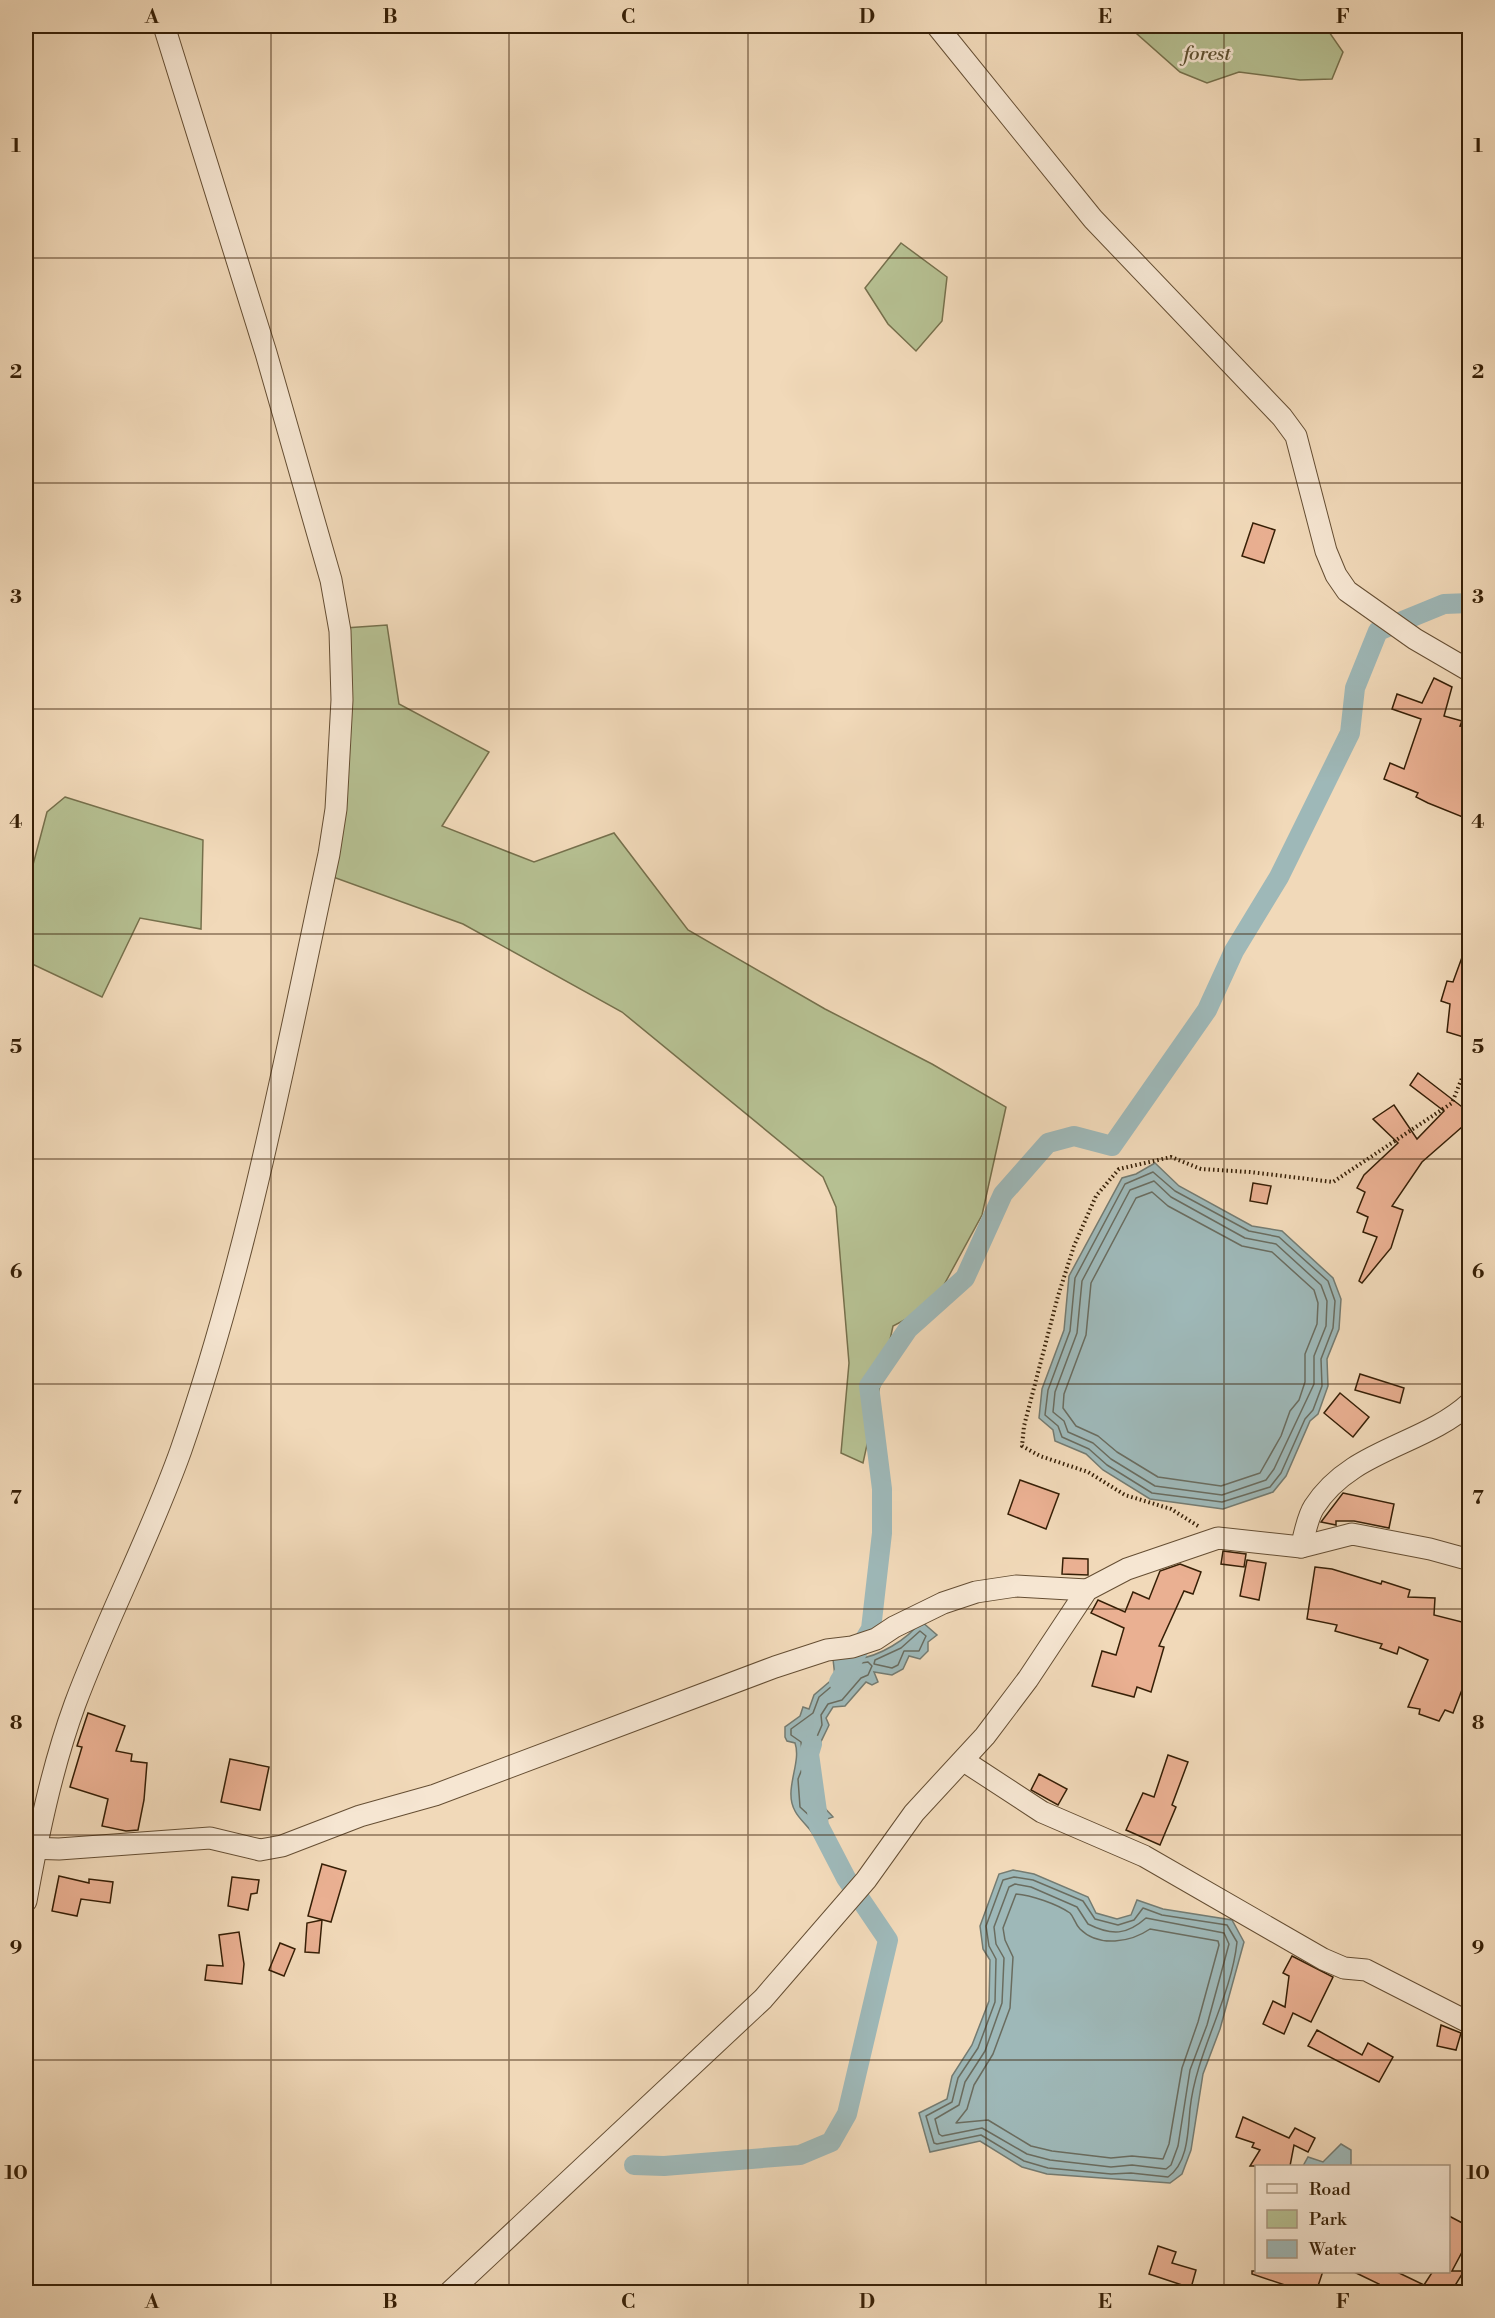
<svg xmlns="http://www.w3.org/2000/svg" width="1495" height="2318" font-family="'Libre Bodoni',serif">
<rect width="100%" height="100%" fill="#f1d9b9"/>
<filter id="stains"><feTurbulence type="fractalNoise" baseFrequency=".00333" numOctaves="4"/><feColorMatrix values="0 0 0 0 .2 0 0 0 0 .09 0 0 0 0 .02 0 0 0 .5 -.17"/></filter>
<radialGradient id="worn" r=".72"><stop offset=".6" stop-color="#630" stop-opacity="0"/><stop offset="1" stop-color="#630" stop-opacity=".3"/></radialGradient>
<g fill="#b6c092" stroke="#76704c" stroke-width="1.5">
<polygon points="1128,26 1325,26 1343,52 1332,79 1300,80 1239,72 1207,83 1180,72"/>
<polygon points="901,243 947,277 942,321 916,351 888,324 865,288"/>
<polygon points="387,625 399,704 489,752 442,826 534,862 614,833 688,930 825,1009 932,1064 1006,1107 982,1215 933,1305 893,1326 863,1463 841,1453 849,1363 836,1207 823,1177 622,1012 463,924 333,877 345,628"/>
<polygon points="65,797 203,840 201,929 140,918 102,997 30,963 30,876 47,812"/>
</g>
<g fill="#9eb8b8" stroke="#747b71" stroke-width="1.5">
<polygon points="1155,1163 1179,1186 1252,1226 1282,1231 1333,1278 1341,1299 1339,1329 1327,1359 1328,1386 1318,1414 1310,1421 1286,1476 1273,1492 1223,1509 1150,1499 1103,1470 1086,1454 1055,1441 1053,1430 1039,1418 1042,1389 1064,1330 1069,1276 1122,1178 1136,1174"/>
<path d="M 921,1621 L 937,1635 L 928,1642 L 928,1651 L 920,1659 L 909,1656 L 903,1669 L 892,1675 L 874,1672 L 878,1682 L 872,1685 L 866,1682 L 845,1706 L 833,1707 L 826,1718 L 829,1725 C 820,1745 804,1769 812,1792 C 814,1798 829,1812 833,1817 L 819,1822 L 813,1834 C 808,1826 799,1819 795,1811 C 783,1790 802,1763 795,1743 L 787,1741 L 785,1737 L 785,1727 L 800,1716 L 803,1707 L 809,1709 L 814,1695 L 835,1677 L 833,1659 C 840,1657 848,1660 856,1659 C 879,1657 908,1639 921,1621 Z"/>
<polygon points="1013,1870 1034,1874 1088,1897 1096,1913 1117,1919 1131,1915 1137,1900 1163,1909 1232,1920 1244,1942 1220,2029 1203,2074 1191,2150 1182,2174 1170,2183 1047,2174 1022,2167 980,2141 930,2152 919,2113 947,2099 952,2076 972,2045 989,2001 990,1960 983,1949 980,1926 999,1874"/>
<polygon points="1341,2144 1351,2150 1351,2166 1303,2166 1308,2157 1323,2162"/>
</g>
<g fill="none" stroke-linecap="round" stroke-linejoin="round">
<g stroke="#6a6c5f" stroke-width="1.5">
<polygon points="1153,1172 1175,1191 1249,1231 1279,1237 1328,1281 1335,1301 1333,1328 1321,1359 1322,1386 1313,1410 1305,1419 1281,1473 1270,1487 1222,1502 1152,1493 1107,1465 1089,1449 1062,1437 1058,1426 1045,1415 1048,1390 1070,1331 1075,1278 1125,1184"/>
<polygon points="1154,1181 1171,1197 1245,1238 1276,1244 1321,1285 1327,1301 1326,1326 1314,1356 1314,1384 1274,1469 1266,1480 1222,1495 1155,1486 1111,1459 1093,1443 1068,1432 1064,1421 1053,1412 1055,1392 1077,1333 1082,1281 1130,1190"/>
<polygon points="1152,1192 1168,1206 1242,1246 1272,1252 1314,1290 1318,1303 1317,1324 1305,1354 1305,1382 1299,1400 1290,1411 1281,1436 1260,1473 1221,1486 1158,1477 1117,1452 1098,1436 1076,1426 1063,1408 1064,1394 1086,1335 1091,1283 1136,1198"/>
<polygon points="920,1631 926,1636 919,1651 904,1651 898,1665 892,1668 874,1664 875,1660 901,1648"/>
<polygon points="868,1662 872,1666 868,1675 861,1678 842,1700 828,1704 821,1715 822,1725 807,1760 803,1762 801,1742 791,1735 791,1729 813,1713 819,1697 839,1680 841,1666"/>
<polygon points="802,1769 805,1771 807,1796 821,1812 813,1819 800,1807 798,1779"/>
<path d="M 1014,1877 L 1033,1880 L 1083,1901 L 1095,1919 L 1118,1925 L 1134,1920 L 1143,1908 L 1162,1915 L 1227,1925 L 1237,1942 C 1231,1999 1196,2052 1190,2109 C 1188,2132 1188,2163 1168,2177 L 1131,2173 L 1111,2174 L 1048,2168 L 1024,2161 L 981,2135 L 937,2144 L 934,2143 L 926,2116 L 952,2102 L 958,2078 L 978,2048 L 995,2002 L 996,1959 L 989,1946 L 986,1926 L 1003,1880 Z"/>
<path d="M 1015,1884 L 1031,1887 L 1077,1907 L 1088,1924 C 1112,1936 1127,1935 1146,1918 L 1224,1933 L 1229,1944 L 1207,2025 L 1190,2070 L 1178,2146 L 1171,2165 L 1166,2169 L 1132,2165 L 1111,2167 L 1050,2160 L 1027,2154 L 982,2128 L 942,2136 L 939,2134 L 935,2119 L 959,2105 L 965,2082 L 985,2051 L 1002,2003 L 1004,1958 L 996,1944 L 994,1927 L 1009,1887 Z"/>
<path d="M 1016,1894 C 1031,1895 1057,1904 1070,1913 C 1074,1917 1075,1924 1080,1929 C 1099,1948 1131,1942 1150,1929 L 1218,1941 L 1219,1945 L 1198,2022 L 1182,2068 L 1169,2144 L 1163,2159 L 1132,2156 L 1111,2158 L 1052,2151 L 1031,2146 L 988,2120 L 956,2123 L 967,2109 L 974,2085 L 993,2054 L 1010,2008 L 1013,1957 L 1005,1940 L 1003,1928 Z"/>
</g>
<g stroke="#9eb8b8" stroke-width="20">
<polyline points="839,1682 871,1629 882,1533 882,1489 869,1386 908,1329 965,1278 1003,1194 1048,1143 1074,1136 1112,1146 1207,1010 1234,951 1279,877 1350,733 1355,688 1378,631 1444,604 1470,603"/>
<polyline points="634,2165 664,2166 800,2155 831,2142 847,2114 888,1940 846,1878 819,1826 809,1754 812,1744"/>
</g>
</g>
<g fill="#eab092" stroke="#361f06" stroke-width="1.5">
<polygon points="1253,523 1275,530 1264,563 1242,556"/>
<polygon points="1434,678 1452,687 1444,716 1462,721 1460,726 1470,727 1470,820 1428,803 1416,797 1418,793 1384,779 1390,763 1404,769 1421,719 1392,709 1397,694 1422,703"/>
<polygon points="1468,941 1470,942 1470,1039 1447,1032 1450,1004 1441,1001 1447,981 1453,982"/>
<polygon points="1418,1073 1470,1113 1470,1120 1422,1162 1392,1206 1403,1210 1391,1248 1362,1283 1359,1281 1377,1237 1363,1232 1368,1217 1357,1212 1365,1192 1357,1188 1364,1175 1398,1143 1373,1119 1394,1105 1417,1139 1444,1111 1410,1085"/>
<polygon points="1253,1183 1271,1186 1267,1204 1250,1201"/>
<polygon points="1360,1374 1404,1388 1400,1403 1355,1390"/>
<polygon points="1340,1393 1369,1417 1353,1437 1324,1413"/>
<polygon points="1020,1480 1059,1494 1046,1529 1008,1514"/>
<polygon points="1343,1493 1394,1504 1389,1528 1354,1521 1336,1521 1336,1525 1321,1522"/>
<polygon points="1223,1551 1246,1554 1244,1567 1221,1564"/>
<polygon points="1063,1558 1088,1559 1088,1575 1062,1574"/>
<polygon points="1247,1560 1266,1563 1259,1600 1240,1596"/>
<polygon points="1180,1564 1201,1572 1193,1594 1184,1591 1159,1646 1164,1647 1151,1692 1137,1687 1134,1697 1092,1686 1102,1651 1116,1655 1124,1628 1091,1613 1098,1600 1125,1612 1133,1592 1149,1599 1160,1571"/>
<polygon points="1315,1567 1332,1569 1381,1584 1382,1581 1410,1590 1408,1597 1435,1598 1434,1615 1470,1624 1470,1684 1465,1682 1453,1713 1445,1710 1439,1721 1419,1714 1420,1709 1408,1707 1428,1660 1399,1647 1397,1654 1380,1648 1382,1644 1335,1631 1337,1625 1307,1619"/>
<polygon points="88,1713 125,1726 116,1751 132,1754 131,1761 147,1763 144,1800 138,1830 126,1831 102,1826 108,1799 70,1787 82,1747 77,1746"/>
<polygon points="1168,1755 1188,1762 1172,1805 1176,1807 1160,1845 1126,1830 1143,1793 1154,1797"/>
<polygon points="230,1759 269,1767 260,1810 221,1802"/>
<polygon points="1039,1774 1067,1789 1058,1805 1031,1790"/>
<polygon points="322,1864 346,1871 331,1922 308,1916"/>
<polygon points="59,1876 89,1883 89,1879 113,1882 110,1903 81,1899 77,1916 52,1911"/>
<polygon points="232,1877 259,1880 257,1893 251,1894 248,1910 228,1906"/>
<polygon points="322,1920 319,1953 305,1952 307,1923"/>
<polygon points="239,1932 244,1964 242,1984 205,1980 207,1965 223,1966 219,1935"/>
<polygon points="280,1943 295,1949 284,1976 269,1970"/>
<polygon points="1292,1956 1333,1977 1311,2022 1293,2013 1284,2034 1263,2024 1273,2001 1285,2007 1289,1976 1283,1973"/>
<polygon points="1441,2025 1461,2033 1456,2050 1437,2046"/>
<polygon points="1317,2030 1362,2055 1368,2043 1393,2057 1379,2082 1308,2046"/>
<polygon points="1243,2117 1289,2138 1295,2128 1315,2138 1308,2152 1294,2145 1290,2166 1250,2166 1260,2150 1252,2147 1254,2143 1236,2137"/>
<polygon points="1449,2216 1470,2227 1470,2237 1452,2271 1464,2271 1451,2292 1374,2292 1379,2284 1352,2271 1395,2271 1424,2285 1433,2271 1449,2271"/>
<polygon points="1158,2246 1176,2252 1172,2263 1196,2270 1191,2288 1149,2274"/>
<polygon points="1252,2271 1323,2271 1316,2292 1306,2292 1252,2274"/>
</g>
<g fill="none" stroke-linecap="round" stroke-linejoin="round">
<g stroke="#654e33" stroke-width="23">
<g id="minor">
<polyline points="937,26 1093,219 1282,417 1296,436 1326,551 1336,575 1347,591 1415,639 1470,671"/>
<path d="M 1301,1547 C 1305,1534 1307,1518 1314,1507 C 1351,1449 1423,1446 1470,1403"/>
<polyline points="964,1761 1042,1812 1144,1856 1323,1959 1344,1968 1366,1970 1470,2023"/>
<polyline points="26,1848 59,1849 210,1838 260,1850 282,1846 360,1816 435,1795 775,1667 827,1650 852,1647 876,1639 894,1627 943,1603 976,1592 1016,1586 1087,1590"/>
<path d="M 26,1901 C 38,1835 52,1767 75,1704 C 107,1618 150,1537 181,1450 C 248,1257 286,1054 329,854 L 336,809 L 342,700 L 340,631 L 331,580 L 266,353 L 164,26"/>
<polyline points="450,2292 763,1999 866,1880 914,1813 985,1736 1028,1679 1087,1590 1127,1569 1218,1538 1301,1547 1352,1534 1430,1549 1470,1560"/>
</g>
</g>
<polyline stroke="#361f06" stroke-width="4" stroke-dasharray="1.5 3" stroke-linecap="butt" points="1198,1526 1171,1509 1125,1495 1088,1472 1040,1456 1022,1446 1024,1426 1058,1296 1074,1246 1096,1196 1119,1169 1171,1157 1201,1169 1250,1172 1333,1182 1452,1103 1470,1058"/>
<use href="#minor" stroke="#f6e6d2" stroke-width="21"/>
</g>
<path fill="none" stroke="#361f06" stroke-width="1.5" stroke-opacity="0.55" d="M 271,26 L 271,2292M 509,26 L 509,2292M 748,26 L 748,2292M 986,26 L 986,2292M 1224,26 L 1224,2292M 26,258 L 1470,258M 26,483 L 1470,483M 26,709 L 1470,709M 26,934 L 1470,934M 26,1159 L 1470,1159M 26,1384 L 1470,1384M 26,1609 L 1470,1609M 26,1835 L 1470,1835M 26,2060 L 1470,2060"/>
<g text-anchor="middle" stroke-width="5" stroke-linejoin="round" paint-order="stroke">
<g font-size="20" font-style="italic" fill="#5c4f30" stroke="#f6e6d2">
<text x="1207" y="60">forest</text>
</g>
</g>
<rect width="1495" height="2318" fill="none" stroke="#f1d9b9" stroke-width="66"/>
<rect x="1255" y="2165" width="195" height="108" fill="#f6e6d2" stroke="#a99680" stroke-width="1.5"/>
<rect x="1267" y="2184" width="30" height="9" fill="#f6e6d2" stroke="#a99680" stroke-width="1.5"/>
<text x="1309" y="2195" font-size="18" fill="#361f06">Road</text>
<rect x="1267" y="2210" width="30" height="18" fill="#b6c092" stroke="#a99680" stroke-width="1.5"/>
<text x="1309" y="2225" font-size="18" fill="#361f06">Park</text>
<rect x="1267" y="2240" width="30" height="18" fill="#9eb8b8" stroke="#a99680" stroke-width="1.5"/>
<text x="1309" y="2255" font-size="18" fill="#361f06">Water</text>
<rect x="33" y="33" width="1429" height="2252" fill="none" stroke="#361f06" stroke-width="2"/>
<g font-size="20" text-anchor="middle" font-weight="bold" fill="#361f06">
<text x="152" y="23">A</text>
<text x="390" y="23">B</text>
<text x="628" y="23">C</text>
<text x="867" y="23">D</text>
<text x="1105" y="23">E</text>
<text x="1343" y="23">F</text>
<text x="16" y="152">1</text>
<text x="1478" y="152">1</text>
<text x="16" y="378">2</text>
<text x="1478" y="378">2</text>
<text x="16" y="603">3</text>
<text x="1478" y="603">3</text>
<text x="16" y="828">4</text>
<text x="1478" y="828">4</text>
<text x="16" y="1053">5</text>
<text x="1478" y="1053">5</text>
<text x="16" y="1278">6</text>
<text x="1478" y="1278">6</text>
<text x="16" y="1504">7</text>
<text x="1478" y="1504">7</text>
<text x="16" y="1729">8</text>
<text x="1478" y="1729">8</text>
<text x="16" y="1954">9</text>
<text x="1478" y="1954">9</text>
<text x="16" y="2179">10</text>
<text x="1478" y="2179">10</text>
<text x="152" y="2308">A</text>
<text x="390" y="2308">B</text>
<text x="628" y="2308">C</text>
<text x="867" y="2308">D</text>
<text x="1105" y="2308">E</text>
<text x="1343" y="2308">F</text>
</g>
<rect width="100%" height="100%" filter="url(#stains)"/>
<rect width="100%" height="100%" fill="url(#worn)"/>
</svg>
